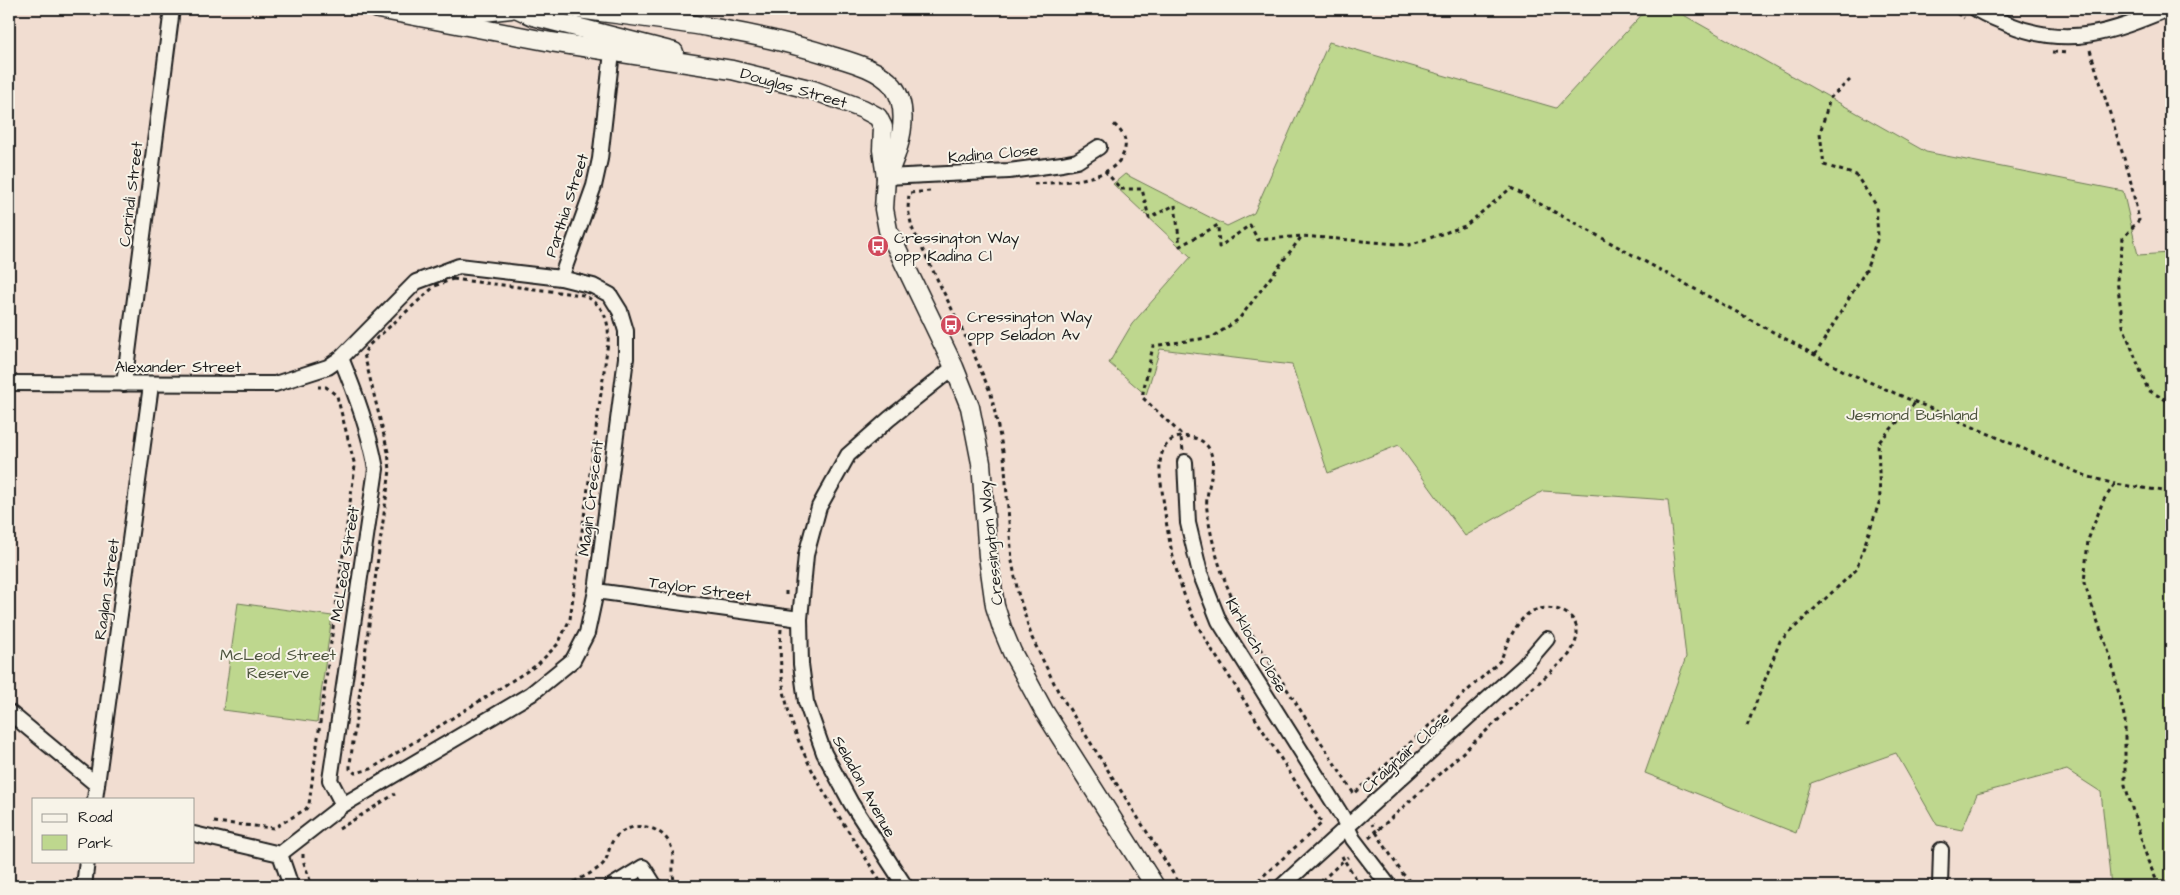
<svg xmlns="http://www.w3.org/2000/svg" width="2180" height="895" font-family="'Architects Daughter',sans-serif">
<rect width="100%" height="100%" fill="#f1ddd1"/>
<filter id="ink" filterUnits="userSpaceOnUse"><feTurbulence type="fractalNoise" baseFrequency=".02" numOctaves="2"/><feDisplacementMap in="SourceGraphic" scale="10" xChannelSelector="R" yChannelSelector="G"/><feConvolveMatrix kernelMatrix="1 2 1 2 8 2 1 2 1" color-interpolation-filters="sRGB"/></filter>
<g filter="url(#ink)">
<g fill="#bed78e" stroke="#6d7a55">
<polygon points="1647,9 1673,9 1926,152 2123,191 2138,255 2171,253 2171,886 2111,886 2101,792 2067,770 1977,794 1962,830 1937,825 1896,753 1811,783 1796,833 1645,773 1686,657 1668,500 1543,491 1465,536 1399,445 1328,473 1292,365 1160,349 1146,395 1109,363 1132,324 1191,257 1113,184 1125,174 1227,226 1254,213 1329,42 1556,108"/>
<polygon points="238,603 332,616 317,722 223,710"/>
</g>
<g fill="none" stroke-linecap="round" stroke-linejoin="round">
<g stroke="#1c1c1c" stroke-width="18">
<g id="minor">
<path d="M 1976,9 C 1986,16 1997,19 2008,24 C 2068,49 2112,32 2168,9"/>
<polyline points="886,177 1009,171 1062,164 1077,161 1099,147"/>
<polyline points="561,278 594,186 600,159 612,52"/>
<path d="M 341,358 C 356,395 369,430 376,469 L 330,780 L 343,805"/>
<polyline points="9,383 275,384 328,367 341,358 416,282 459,266 561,278 593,286 610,295 620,311 626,331 626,358 596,591 587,633 573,660 531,694 343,805 280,854"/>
<polyline points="124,384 172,9"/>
<polyline points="1185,462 1188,523 1200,573 1219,621 1342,816 1353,839 1389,886"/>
<polyline points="596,591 800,619"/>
<polyline points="9,712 97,785"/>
<polyline points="95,799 151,385"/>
<polyline points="194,834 280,854 291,886"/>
<polyline points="84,886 87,861"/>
<polyline points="612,886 643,867 655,886"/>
<polyline points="905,886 851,803 824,753 806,702 801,664 800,619 806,555 819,507 848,455 889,419 954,367"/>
<polyline points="1282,886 1523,667 1547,639"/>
<polyline points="1940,886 1941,850"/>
</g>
</g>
<g stroke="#1c1c1c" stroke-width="21">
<g id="tertiary">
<polyline points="378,9 551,42 732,70 813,90 863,109 878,117 883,127 882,150 886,177 884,209 888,230 954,367 970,407 981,463 988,556 995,606 1002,628 1012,652 1044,711 1155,886"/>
<polyline points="446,9 483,12 511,9"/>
<polyline points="518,9 533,16 674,52"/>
<path d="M 577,9 C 663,20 749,29 832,56 C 852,62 879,69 893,86 C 912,110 899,153 886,177"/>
</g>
</g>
<g stroke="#1c1c1c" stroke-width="3" stroke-dasharray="4 4" stroke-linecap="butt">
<polyline points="1950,9 1964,18"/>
<polyline points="2090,50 2129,174 2139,220 2123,238 2117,280 2123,326 2148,390 2171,403"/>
<polyline points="2053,52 2067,53"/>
<polyline points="1105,171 1121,189 1142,189 1149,218 1175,205 1180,246 1218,225 1219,247 1250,225 1258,240 1302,236 1409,245 1465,226 1511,188 1844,371 2086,476 2115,484"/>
<path d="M 1034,184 C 1060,182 1119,182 1125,148 C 1127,137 1120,129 1112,123"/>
<polyline points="930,191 909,193 908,209 912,228 973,352 991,394 1004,456 1012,561 1018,593 1032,638 1058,691 1181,886"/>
<path d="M 453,279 L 583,295 C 603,304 610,320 608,342 L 570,619 L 558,644 L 537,665 L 371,769 L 355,773 L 350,769 L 350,764 L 390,470 L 388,452 L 364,354 L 368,346 L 435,286 Z"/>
<polyline points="1815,355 1866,270 1878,237 1876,205 1856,175 1824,165 1820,133 1830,98 1850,80"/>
<polyline points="1183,450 1180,433 1142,397 1153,346 1213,337 1239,319 1302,236"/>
<polyline points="786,595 786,589"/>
<path d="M 781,629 C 773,736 832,801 883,886"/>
<polyline points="2171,645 2168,677 2171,697"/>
<polyline points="1747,726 1780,641 1856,570 1880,500 1878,443 1916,402"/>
<polyline points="214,822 274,828 306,809 309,804 355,466 337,396 326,387 318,387"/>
<polyline points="339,829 395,794"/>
<polyline points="1369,838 1376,832 1372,824"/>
<polyline points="303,854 303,860 312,886"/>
<polyline points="1342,856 1344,860 1348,857"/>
<path d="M 567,886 C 578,879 594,873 603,864 C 609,857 608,847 614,839 C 628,821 657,823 669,842 C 678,857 668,873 677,886"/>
<path d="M 1252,886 L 1322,823 C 1294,779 1266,736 1239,692 C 1220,661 1197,631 1185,597 C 1173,564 1167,532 1163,498 C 1161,480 1155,457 1168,443 C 1177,433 1200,435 1208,447 C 1220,466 1204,489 1207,510 C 1212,548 1224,583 1241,617 L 1354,794 L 1501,660 C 1506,645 1515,623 1529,613 C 1546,602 1578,610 1577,633 C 1577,641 1573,648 1569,655 L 1376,832 L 1402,873 L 1414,886"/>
<polyline points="1316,886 1344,860 1361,886"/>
<polyline points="2159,886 2148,861 2125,785 2125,720 2110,656 2084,583 2088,540 2103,501 2115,484 2171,492"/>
</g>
<use href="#minor" stroke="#f7f3e8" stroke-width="14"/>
<use href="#tertiary" stroke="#f7f3e8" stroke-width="18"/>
</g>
</g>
<defs>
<g id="bus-disc" transform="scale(1.125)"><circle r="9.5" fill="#d1495b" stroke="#f7f3e8"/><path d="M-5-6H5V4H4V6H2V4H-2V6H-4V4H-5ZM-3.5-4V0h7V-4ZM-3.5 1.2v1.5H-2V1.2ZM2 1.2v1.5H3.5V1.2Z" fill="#fff"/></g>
</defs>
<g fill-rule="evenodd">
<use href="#bus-disc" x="878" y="246"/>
<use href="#bus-disc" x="951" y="325"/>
</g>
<g text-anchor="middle" stroke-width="4" stroke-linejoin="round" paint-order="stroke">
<g font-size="16" fill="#1c1c1c" stroke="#f7f3e8">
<text transform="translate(794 87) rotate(16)" y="6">Douglas Street</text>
<text transform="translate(993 153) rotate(-5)" y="6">Kadina Close</text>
<text transform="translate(130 194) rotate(-83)" y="6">Corindi Street</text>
<text transform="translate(566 205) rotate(-72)" y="6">Parthia Street</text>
<text x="178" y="372">Alexander Street</text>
<text transform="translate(590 498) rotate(-83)" y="6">Magin Crescent</text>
<text transform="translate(990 543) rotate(-96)" y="6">Cressington Way</text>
<text transform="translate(344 564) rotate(-81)" y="6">McLeod Street</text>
<text transform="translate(700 588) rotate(8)" y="6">Taylor Street</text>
<text transform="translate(106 589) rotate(-82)" y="6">Raglan Street</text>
<text transform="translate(1257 645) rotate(60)" y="6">Kirkloch Close</text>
<text transform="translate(1405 752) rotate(-42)" y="6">Craignair Close</text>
<text transform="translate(865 786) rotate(61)" y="6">Seladon Avenue</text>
</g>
<g font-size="16" fill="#1c1c1c" stroke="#f7f3e8" text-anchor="start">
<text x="894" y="243">Cressington Way<tspan x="894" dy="18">opp Kadina Cl</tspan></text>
<text x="967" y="322">Cressington Way<tspan x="967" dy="18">opp Seladon Av</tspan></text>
</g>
<g font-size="16" fill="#4d543e" stroke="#f7f3e8">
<text x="1912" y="420">Jesmond Bushland</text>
<text x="278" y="660">McLeod Street<tspan x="278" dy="18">Reserve</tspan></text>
</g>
</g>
<rect width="2180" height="895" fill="none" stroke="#f7f3e8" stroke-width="30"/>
<rect x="15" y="15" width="2150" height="865" fill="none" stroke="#1c1c1c" stroke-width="2" filter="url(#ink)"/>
<rect x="32" y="798" width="162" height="65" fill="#f7f3e8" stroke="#9f9d96"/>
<rect x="42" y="814" width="25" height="8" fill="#f7f3e8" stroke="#9f9d96"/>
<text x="78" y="822" font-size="15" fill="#1c1c1c">Road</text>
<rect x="42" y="835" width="25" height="15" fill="#bed78e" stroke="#9f9d96"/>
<text x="78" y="848" font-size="15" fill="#1c1c1c">Park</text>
</svg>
